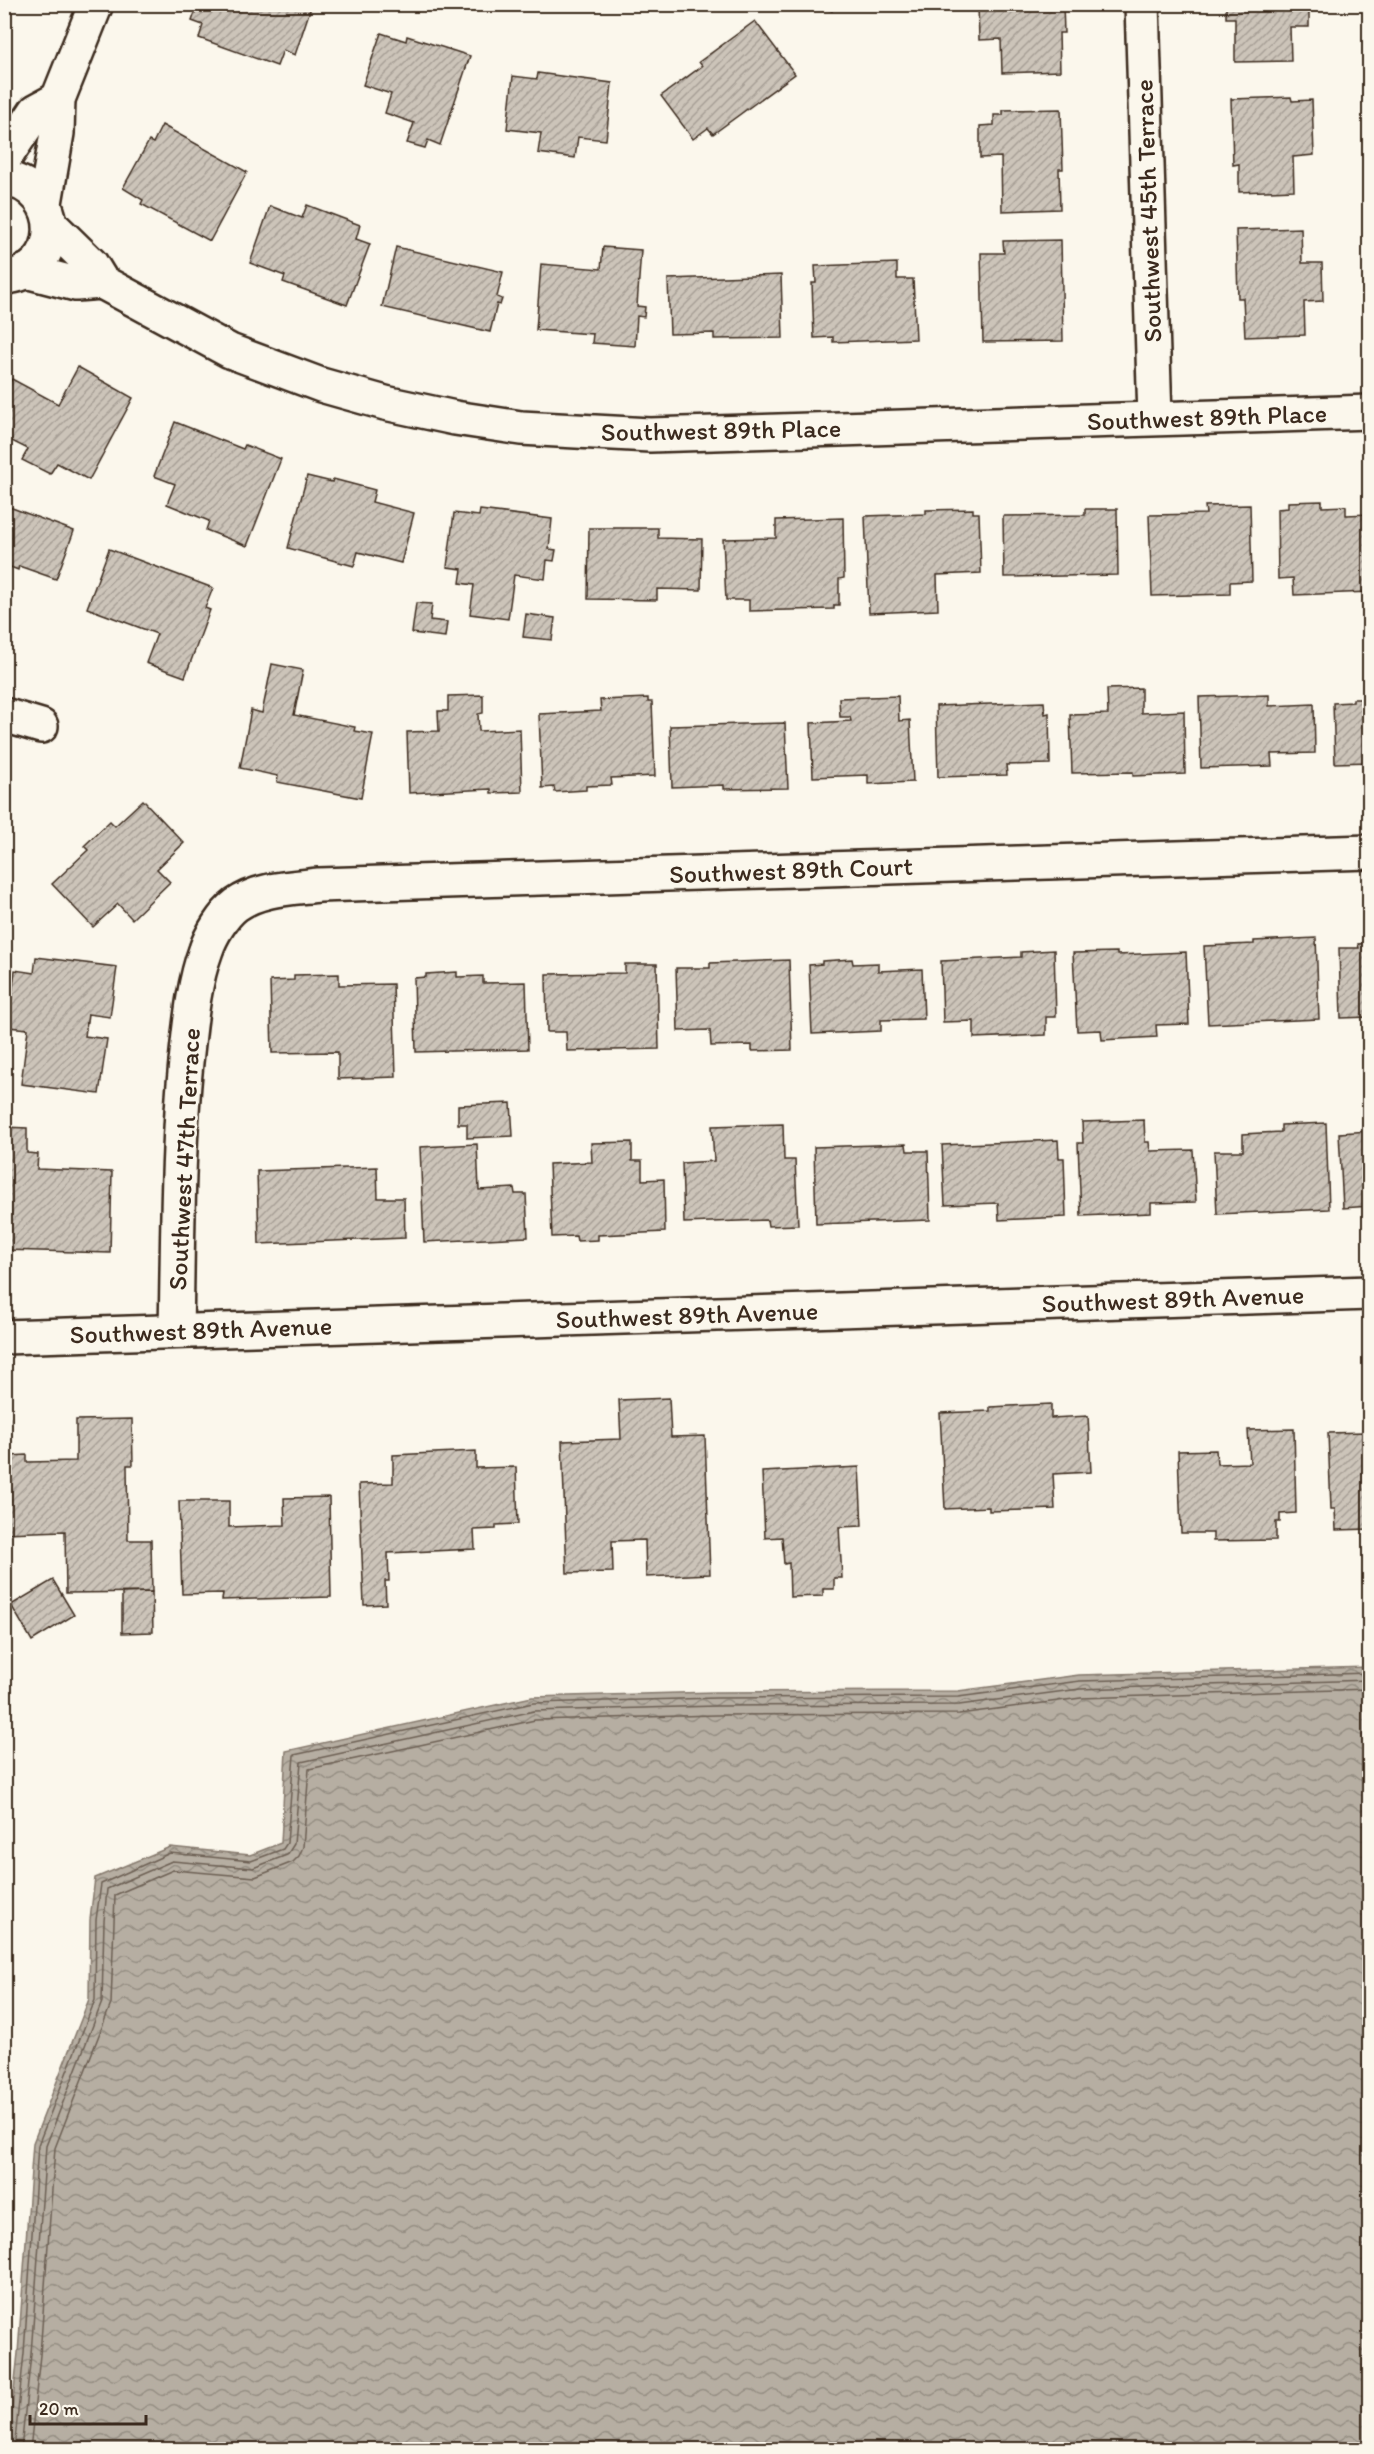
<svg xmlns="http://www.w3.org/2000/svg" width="1374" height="2454" font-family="Itim,sans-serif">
<defs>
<pattern id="water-waves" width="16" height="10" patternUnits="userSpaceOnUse" patternTransform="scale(1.5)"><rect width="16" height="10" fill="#b6aea2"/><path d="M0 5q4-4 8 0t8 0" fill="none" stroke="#958e83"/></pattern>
<pattern id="building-hatch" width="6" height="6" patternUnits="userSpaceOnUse" patternTransform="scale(1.5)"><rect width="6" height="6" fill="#ccc4b9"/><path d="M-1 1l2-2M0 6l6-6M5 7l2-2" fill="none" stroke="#a79f96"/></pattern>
</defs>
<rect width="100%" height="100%" fill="#fbf7ec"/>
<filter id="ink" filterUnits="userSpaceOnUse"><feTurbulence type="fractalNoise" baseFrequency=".0167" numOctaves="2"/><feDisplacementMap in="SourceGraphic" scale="12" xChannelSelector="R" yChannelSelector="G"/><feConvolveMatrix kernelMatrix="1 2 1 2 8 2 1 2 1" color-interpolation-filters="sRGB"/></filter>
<g filter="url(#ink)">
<polygon fill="url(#water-waves)" stroke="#85796d" stroke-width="1.5" points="1369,1667 1369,2449 8,2449 18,2353 33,2143 89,1999 90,1920 95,1878 170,1847 250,1855 281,1843 286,1751 532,1697 715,1692 958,1691 1079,1675"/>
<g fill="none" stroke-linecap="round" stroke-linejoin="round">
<g stroke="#6c5f53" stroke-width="1.5">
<polyline points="14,2450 24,2353 38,2145 95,2000 96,1920 101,1884 170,1853 251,1861 283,1849 287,1843 294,1755 533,1703 716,1698 958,1697 1080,1681 1370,1673"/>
<polyline points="21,2450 31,2354 46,2146 102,2002 104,1921 107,1889 172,1861 253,1868 287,1855 294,1844 301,1762 534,1711 716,1706 959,1705 1080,1689 1370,1680"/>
<polyline points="30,2450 40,2355 55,2148 111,2004 115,1895 173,1870 255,1877 293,1862 299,1856 303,1847 309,1769 535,1720 716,1715 959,1714 1081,1698 1370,1689"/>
</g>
</g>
<g fill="url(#building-hatch)" stroke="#3b2a1e" stroke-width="1.5">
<polygon points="198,4 312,4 295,55 283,50 277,66 199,38 203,25 192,21"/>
<polygon points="816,4 835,4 832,11"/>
<polygon points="978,4 1063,4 1064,33 1059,33 1060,71 1002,73 1001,39 979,40"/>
<polygon points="1226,4 1309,4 1309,27 1290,27 1291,61 1235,62 1235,18 1226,18"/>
<polygon points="755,21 795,74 713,134 708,128 693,139 661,96 702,66 699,62"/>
<polygon points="381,33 406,41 407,36 470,56 440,145 428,140 425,148 407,143 414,123 385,113 391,94 363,85"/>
<polygon points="538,73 612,83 606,140 578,137 575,158 538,153 541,133 507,129 513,76 537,79"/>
<polygon points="1291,97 1292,101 1312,100 1314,155 1293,157 1294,190 1239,192 1239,164 1233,165 1231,99"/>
<polygon points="1061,109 1063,169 1059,169 1060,209 1002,211 1001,157 980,158 980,126 994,125 994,115 1003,115 1003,110"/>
<polygon points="162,125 247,172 210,241 141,204 143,200 123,188 149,141 153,143"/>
<polygon points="307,205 360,225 356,239 370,244 347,305 283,282 285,276 250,263 270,206 302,218"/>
<polygon points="1301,228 1302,263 1322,263 1323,301 1304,302 1305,335 1245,337 1243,298 1238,298 1236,230"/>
<polygon points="1061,240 1063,341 983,342 981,253 1004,253 1003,241"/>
<polygon points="396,247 503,272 497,297 502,299 500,305 497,304 490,332 382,307"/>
<polygon points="603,247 641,250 637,306 645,307 644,317 637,316 635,346 592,343 593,334 536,330 541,264 601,269"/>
<polygon points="897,263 897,279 913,279 916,339 833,342 833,337 814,338 812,283 816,283 815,266"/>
<polygon points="781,275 783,338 714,339 714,333 670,334 668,279"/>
<polygon points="78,367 133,398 89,480 57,463 50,474 22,460 28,449 4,437 4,392 12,379 58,404"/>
<polygon points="175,422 243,449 245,445 281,459 247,546 206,530 209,521 167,504 175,484 154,476"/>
<polygon points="307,476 332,482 333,479 375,490 372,502 414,513 401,563 358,552 354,566 288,548"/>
<polygon points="1322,501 1322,507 1346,506 1346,515 1370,514 1370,592 1294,595 1293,578 1278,579 1277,509 1288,508 1288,502"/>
<polygon points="4,505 74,531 56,579 19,566 18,570 8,566 4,577"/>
<polygon points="1250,505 1252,581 1230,582 1230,594 1152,596 1149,515 1206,514 1205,506"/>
<polygon points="973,509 973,513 979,513 981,573 937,575 938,610 869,613 865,516 926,514 926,510"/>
<polygon points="1085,509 1117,509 1118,575 1004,577 1003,516 1085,515"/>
<polygon points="480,510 552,519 549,549 556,550 554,561 547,560 545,579 514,575 508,619 470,614 474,585 460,583 462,569 447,567 454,513 479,516"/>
<polygon points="843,518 844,578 839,579 839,605 834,605 834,609 749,611 749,600 726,600 723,539 776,538 776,520"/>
<polygon points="589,528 658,528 658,538 702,539 701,590 657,589 657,600 588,599"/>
<polygon points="109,549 213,588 205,608 210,610 185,677 146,663 157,634 87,608"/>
<polygon points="416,603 432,604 430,620 447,622 445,637 412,633"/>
<polygon points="526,614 555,618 552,640 523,637"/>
<polygon points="272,664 303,670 294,715 355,727 354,731 373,734 361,798 277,782 278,776 240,768 251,710 262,713"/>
<polygon points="1365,678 1370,678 1370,762 1335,763 1333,703 1353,702 1353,699 1366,699"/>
<polygon points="1141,688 1141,713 1184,711 1185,774 1133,776 1133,772 1072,773 1070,715 1108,714 1107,689"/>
<polygon points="483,695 483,713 478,714 479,731 520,729 522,792 491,793 491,789 409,793 407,732 439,731 438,711 448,711 448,696"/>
<polygon points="1269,695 1269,706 1314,704 1315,753 1271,754 1272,766 1201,768 1199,697"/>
<polygon points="898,696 899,721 910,720 913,782 868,784 868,775 813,777 811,723 851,721 850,717 840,717 839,698"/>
<polygon points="648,698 648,702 652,702 655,776 611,778 612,785 586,786 586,790 555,792 554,787 542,788 539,714 601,711 600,700"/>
<polygon points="1044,702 1045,714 1049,713 1050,764 1006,765 1007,775 938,777 936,706"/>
<polygon points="785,723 788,788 724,789 724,785 672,787 670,726"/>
<polygon points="143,800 184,843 157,869 170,882 132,919 118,904 93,927 52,884 88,850 84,846 110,821 115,826"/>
<polygon points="1316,938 1319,1019 1208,1024 1204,946 1254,944 1254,941"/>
<polygon points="1370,943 1370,1017 1341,1018 1339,948 1359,948 1358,944"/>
<polygon points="1054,950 1056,1017 1046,1017 1046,1035 974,1038 974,1021 943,1022 941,961 1021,957 1021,952"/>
<polygon points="1117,952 1117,955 1186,952 1189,1024 1156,1025 1157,1037 1102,1040 1101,1030 1077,1031 1073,953"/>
<polygon points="36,957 117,967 110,1017 88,1014 85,1036 107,1039 99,1094 21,1084 28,1029 8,1027 15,970 34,973"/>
<polygon points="852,959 853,964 878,963 878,971 922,969 924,1019 881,1020 881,1031 812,1034 809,965 822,964 822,961"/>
<polygon points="789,960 792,1050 752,1051 752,1045 711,1046 710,1030 678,1031 676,968 710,968 710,963"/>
<polygon points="625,964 657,964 659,1049 567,1051 566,1032 547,1032 546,974 625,973"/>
<polygon points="457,972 457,977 483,976 483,983 526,982 528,1049 416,1052 414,978 426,977 426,974"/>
<polygon points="339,974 339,985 393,984 396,1077 338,1079 338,1052 272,1053 270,981 294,980 294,975"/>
<polygon points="511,1103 513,1136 467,1138 467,1124 458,1124 458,1105"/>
<polygon points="1144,1120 1145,1142 1149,1142 1150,1151 1193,1150 1196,1202 1151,1203 1151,1213 1081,1216 1078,1143 1083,1143 1082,1122"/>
<polygon points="1326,1123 1329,1209 1217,1214 1214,1151 1243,1151 1243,1134 1281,1132 1281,1125"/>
<polygon points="783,1124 784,1160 795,1160 798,1225 768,1226 767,1220 684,1223 682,1163 714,1161 712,1126"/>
<polygon points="4,1127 27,1128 27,1153 38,1154 37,1169 112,1172 110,1253 4,1250"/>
<polygon points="1370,1131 1370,1206 1343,1208 1339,1133"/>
<polygon points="1058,1140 1059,1158 1064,1158 1066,1217 999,1220 998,1203 945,1205 942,1145"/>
<polygon points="632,1142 632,1161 642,1161 642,1180 664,1179 665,1232 598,1235 598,1240 577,1241 576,1236 552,1237 549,1164 592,1162 591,1143"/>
<polygon points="477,1144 479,1190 514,1188 515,1194 526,1194 528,1237 424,1242 420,1147"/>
<polygon points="906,1144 907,1151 928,1151 930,1220 816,1224 814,1147"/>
<polygon points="377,1167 378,1198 404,1198 405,1238 259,1244 257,1171"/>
<polygon points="669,1398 671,1437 705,1436 710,1574 646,1577 645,1540 612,1541 613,1572 567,1573 562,1441 621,1439 619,1400"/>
<polygon points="1051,1404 1051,1418 1088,1416 1091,1472 1053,1474 1055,1509 989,1511 989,1507 945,1509 940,1413 990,1411 990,1407"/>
<polygon points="4,1418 9,1418 9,1456 27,1455 27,1462 76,1461 76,1420 132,1419 133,1465 127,1465 128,1540 151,1540 152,1592 66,1593 65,1531 4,1533"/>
<polygon points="1294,1429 1296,1513 1280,1514 1280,1522 1276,1522 1276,1540 1213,1541 1213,1533 1181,1533 1178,1451 1216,1450 1217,1464 1250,1463 1248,1430"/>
<polygon points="1365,1432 1366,1457 1370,1457 1370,1529 1336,1530 1335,1509 1331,1509 1328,1433"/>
<polygon points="476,1451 476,1468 516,1467 518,1524 496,1525 496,1529 474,1530 475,1549 388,1553 389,1581 385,1581 386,1604 364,1605 359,1484 393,1483 393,1455"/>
<polygon points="859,1467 862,1526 839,1527 842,1578 834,1578 834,1589 823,1589 823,1596 790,1597 789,1563 784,1564 782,1537 765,1538 762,1472"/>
<polygon points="329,1497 331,1597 222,1600 223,1593 182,1594 179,1501 229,1501 229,1527 285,1525 284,1498"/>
<polygon points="53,1580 74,1615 32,1641 11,1605"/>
<polygon points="152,1592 153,1632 122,1633 122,1593"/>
</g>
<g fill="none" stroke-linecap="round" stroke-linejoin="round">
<g stroke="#3b2a1e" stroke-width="38">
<g id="minor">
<polyline points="1142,4 1155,418"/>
<polyline points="4,159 36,111 58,99"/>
<path d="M 4,178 C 69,190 62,275 4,277"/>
<polyline points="45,203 57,133 58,99 96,4"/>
<polyline points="51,225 91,264 102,282 230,351 321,385 385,403 455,418 521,428 650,435 1370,412"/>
<polyline points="26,271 76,284 102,282"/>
<polyline points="4,715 41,726"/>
<path d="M 176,1331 C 178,1241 177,1152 186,1062 C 190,1026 193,985 206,950 C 211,935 223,915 236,905 C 260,888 292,888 319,885 L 1370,852"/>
<polyline points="4,1337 1370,1293"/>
</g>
</g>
<use href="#minor" stroke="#fbf7ec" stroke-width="33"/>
</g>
</g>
<g text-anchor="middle" stroke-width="5" stroke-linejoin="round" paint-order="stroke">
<g font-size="26" fill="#3b2a1e" stroke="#fbf7ec">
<text transform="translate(1148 211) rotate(-92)" y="9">Southwest 45th Terrace</text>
<text transform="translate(1207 417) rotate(-2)" y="9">Southwest 89th Place</text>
<text transform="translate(721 430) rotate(-1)" y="9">Southwest 89th Place</text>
<text transform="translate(791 870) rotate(-2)" y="9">Southwest 89th Court</text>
<text transform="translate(184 1159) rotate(-87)" y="9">Southwest 47th Terrace</text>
<text transform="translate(1173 1299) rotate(-2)" y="9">Southwest 89th Avenue</text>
<text transform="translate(687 1315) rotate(-2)" y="9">Southwest 89th Avenue</text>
<text transform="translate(201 1330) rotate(-2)" y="9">Southwest 89th Avenue</text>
</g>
</g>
<rect width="1374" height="2454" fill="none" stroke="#fbf7ec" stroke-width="24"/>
<rect x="12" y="12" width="1350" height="2430" fill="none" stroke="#3b2a1e" stroke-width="2" filter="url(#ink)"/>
<path d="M30 2415v9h116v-9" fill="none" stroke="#3b2a1e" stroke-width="3"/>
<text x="39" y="2415" font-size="18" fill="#3b2a1e" stroke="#fbf7ec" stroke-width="4.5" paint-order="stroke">20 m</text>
</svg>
